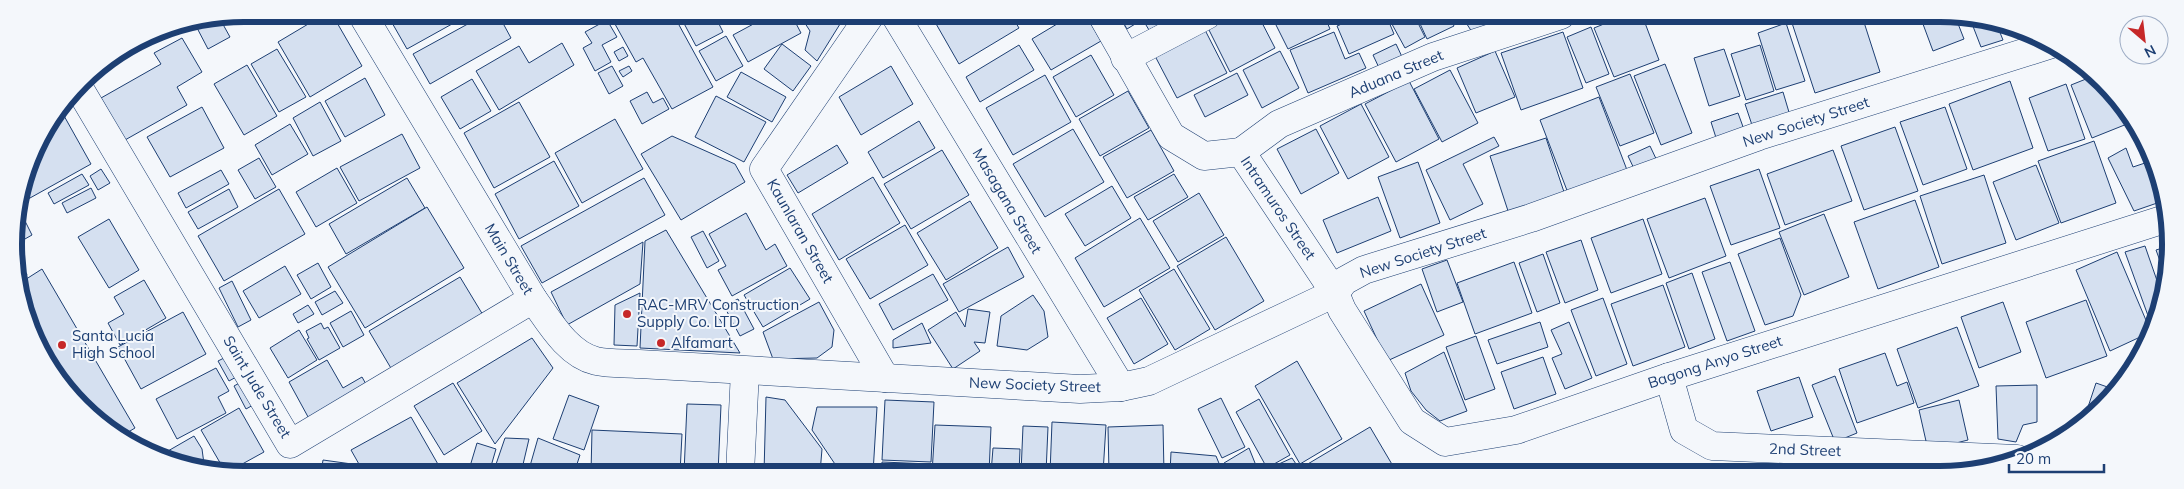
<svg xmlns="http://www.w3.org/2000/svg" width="2184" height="489" font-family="Mulish,sans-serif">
<rect width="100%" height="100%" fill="#f4f7fb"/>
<g fill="#d5e0f0" stroke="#1d3f73">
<polygon points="325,14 332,14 362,66 310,97 278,42"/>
<polygon points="387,14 470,14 407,49"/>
<polygon points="486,14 498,14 511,38 430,84 413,54"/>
<polygon points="600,14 673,14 713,87 672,109 643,58 636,62 610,15 603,20"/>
<polygon points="679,14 714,14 723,32 696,46"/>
<polygon points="772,14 791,14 801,33 748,62 733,35"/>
<polygon points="799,14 843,14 845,16 817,61 805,50 810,31"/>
<polygon points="948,15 1011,15 1019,28 959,64 935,22"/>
<polygon points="1019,15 1040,15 1024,24"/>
<polygon points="1072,15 1086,15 1101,41 1051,70 1032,39"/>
<polygon points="1119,15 1137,15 1140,21 1127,29"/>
<polygon points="1140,15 1167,15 1169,19 1149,30"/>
<polygon points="1234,15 1258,15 1275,48 1230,72 1208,28"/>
<polygon points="1271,15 1324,15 1330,29 1288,49"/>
<polygon points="1327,15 1345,15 1331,22"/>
<polygon points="1363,15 1386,15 1394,34 1349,54 1337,26"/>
<polygon points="1387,15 1414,15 1425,37 1405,48"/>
<polygon points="1416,15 1449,15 1454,26 1427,39"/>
<polygon points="1461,15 1492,15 1495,22 1472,32"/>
<polygon points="1496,15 1513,15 1497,20"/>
<polygon points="1626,15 1642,15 1659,60 1614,77 1594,28"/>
<polygon points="1778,16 1792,16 1780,20"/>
<polygon points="1814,16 1862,16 1880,72 1815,93 1792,23"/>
<polygon points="1920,16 1955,16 1964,39 1933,51"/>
<polygon points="1969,16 1997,25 2003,40 1981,47"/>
<polygon points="220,19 230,37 208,49 196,26 202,22"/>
<polygon points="607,20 617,37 602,45 611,62 595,71 583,48 592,43 585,32"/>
<polygon points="1786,23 1805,81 1776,90 1758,33"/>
<polygon points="1591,27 1609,74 1586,83 1567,37"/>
<polygon points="1205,30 1227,73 1177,98 1155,56"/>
<polygon points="1334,32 1345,59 1359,53 1366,68 1308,93 1290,50"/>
<polygon points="1563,32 1583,88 1521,110 1501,53"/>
<polygon points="726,36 743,66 716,81 699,51"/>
<polygon points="182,38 202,72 177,87 187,105 125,140 101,98 161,64 154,53"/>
<polygon points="562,43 574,65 499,110 476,71 519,46 529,63"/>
<polygon points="782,44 811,66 793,91 764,69"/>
<polygon points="1396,44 1404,61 1381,72 1373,55"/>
<polygon points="1019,45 1034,70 980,102 966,77"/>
<polygon points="1760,45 1774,91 1746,100 1731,54"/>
<polygon points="623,47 628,56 619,61 614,52"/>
<polygon points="277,49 306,97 279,112 251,64"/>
<polygon points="1724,49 1740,96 1709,106 1694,58"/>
<polygon points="1280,51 1299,88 1262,108 1243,70"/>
<polygon points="1495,51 1515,97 1476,113 1457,68"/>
<polygon points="1091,55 1114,95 1076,117 1053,77"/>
<polygon points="1665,64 1692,133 1661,145 1634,76"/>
<polygon points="247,65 277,116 244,135 214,84"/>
<polygon points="612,66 623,86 609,94 598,73"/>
<polygon points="629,66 632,71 623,77 619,71"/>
<polygon points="891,66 913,104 861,135 839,97"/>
<polygon points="1450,70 1478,123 1442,142 1414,89"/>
<polygon points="741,72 786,97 772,122 727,97"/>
<polygon points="1237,73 1248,95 1205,117 1194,95"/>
<polygon points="1630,74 1654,133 1620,146 1596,87"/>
<polygon points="1045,75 1071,122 1013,155 986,108"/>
<polygon points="2091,77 2123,104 2132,122 2092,138 2071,85"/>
<polygon points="365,78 385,115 345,137 325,101"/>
<polygon points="472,79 491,111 460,129 441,97"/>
<polygon points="1409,81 1439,139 1396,162 1365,104"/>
<polygon points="2010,81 2033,148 1973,170 1949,104"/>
<polygon points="2066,84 2085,139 2048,151 2029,98"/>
<polygon points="1128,91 1149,128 1100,156 1079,119"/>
<polygon points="647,92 653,103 663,98 669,109 642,124 630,101"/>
<polygon points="1783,92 1791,119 1754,131 1745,104"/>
<polygon points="716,96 766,122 744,162 695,137"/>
<polygon points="1599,97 1627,170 1568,193 1540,120"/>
<polygon points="320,102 341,141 313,156 293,118"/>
<polygon points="519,102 550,157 494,188 464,133"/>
<polygon points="1361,104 1389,157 1348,179 1320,126"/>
<polygon points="202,107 224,148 170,177 147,137"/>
<polygon points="1945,107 1967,169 1923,185 1900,122"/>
<polygon points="1738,113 1746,135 1718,144 1711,122"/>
<polygon points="63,114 91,164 21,203 37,143 57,118"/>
<polygon points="615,119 643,169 582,203 555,153"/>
<polygon points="919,121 935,148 883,178 868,152"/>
<polygon points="290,124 308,154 272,175 255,145"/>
<polygon points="1895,127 1918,191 1864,210 1841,146"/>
<polygon points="1073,129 1104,182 1045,217 1013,164"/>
<polygon points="1316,129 1339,173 1301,194 1277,149"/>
<polygon points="1151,130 1174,171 1127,198 1103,157"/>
<polygon points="402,134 420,168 359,201 340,167"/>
<polygon points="672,136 735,164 745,182 681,220 641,154"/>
<polygon points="1494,137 1499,146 1463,164 1483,204 1450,220 1426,170"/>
<polygon points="1546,138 1567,201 1511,220 1490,156"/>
<polygon points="2094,141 2116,203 2061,223 2038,161"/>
<polygon points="837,145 848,163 798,193 787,175"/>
<polygon points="1650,146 1659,165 1637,175 1628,156"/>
<polygon points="2126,148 2133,167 2151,161 2162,185 2163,201 2134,211 2108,158"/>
<polygon points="942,150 969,195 911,229 884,184"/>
<polygon points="1833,150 1852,201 1785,225 1767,174"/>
<polygon points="259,158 276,187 255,199 238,170"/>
<polygon points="554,161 579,206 519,239 495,194"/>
<polygon points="1418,162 1440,223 1400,238 1378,177"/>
<polygon points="2036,165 2059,223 2016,240 1993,182"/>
<polygon points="337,168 357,203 316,227 296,192"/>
<polygon points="101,169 110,183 98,190 90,176"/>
<polygon points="1759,169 1780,228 1731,245 1710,186"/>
<polygon points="221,170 229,184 186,208 178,193"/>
<polygon points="82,174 89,185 54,204 48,193"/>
<polygon points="1174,174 1188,197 1148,220 1134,197"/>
<polygon points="1984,175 2006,243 1942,264 1920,196"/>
<polygon points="873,177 900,223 839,260 812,214"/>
<polygon points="407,178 425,208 346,254 329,224"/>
<polygon points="644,178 665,215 542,283 521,246"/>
<polygon points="1112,186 1131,218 1085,246 1065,214"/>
<polygon points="91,188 96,198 67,213 62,203"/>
<polygon points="229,189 238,207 198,229 188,212"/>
<polygon points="279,189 305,234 224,281 198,236"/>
<polygon points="1199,193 1224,235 1178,262 1153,221"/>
<polygon points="1378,197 1391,231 1337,253 1323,220"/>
<polygon points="1705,198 1726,256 1669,278 1647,219"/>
<polygon points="1915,200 1939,267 1878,289 1854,222"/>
<polygon points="970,201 998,248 946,280 917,233"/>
<polygon points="427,207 464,268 365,328 328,267"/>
<polygon points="746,213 766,250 775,244 787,266 732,296 718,270 726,266 709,234"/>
<polygon points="1824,214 1849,277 1804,295 1779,232"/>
<polygon points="23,217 32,235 16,244 14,229 17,221"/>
<polygon points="1140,218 1170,268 1104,307 1075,258"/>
<polygon points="109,219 139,270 109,288 78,237"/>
<polygon points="1643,219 1662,274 1611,293 1591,238"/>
<polygon points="905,225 928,265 870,299 846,259"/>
<polygon points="666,230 740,353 640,348 645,241"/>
<polygon points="703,231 719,261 707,268 691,237"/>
<polygon points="1226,237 1264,301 1215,330 1177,266"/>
<polygon points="1780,238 1801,295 1793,316 1765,325 1738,254"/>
<polygon points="1581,240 1598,290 1565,303 1546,252"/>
<polygon points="643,242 640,284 567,325 551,292"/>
<polygon points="2145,246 2162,295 2154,323 2151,324 2125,252"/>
<polygon points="1008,247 1024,277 959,312 943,284"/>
<polygon points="2166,247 2168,275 2167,280 2156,250"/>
<polygon points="2117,252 2151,332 2110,351 2076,270"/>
<polygon points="1543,254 1560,303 1537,312 1519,263"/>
<polygon points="17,259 27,275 19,279"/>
<polygon points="1447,260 1463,302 1437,312 1422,269"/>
<polygon points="1514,262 1532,313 1475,334 1457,283"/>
<polygon points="1730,262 1755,331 1727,341 1702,272"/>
<polygon points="318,263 331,287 311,299 297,275"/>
<polygon points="285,266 301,294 259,318 243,291"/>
<polygon points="790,268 810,299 763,327 744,295"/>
<polygon points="42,269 135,428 120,437 62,385 22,304 20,283"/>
<polygon points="1174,269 1210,329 1175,350 1139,290"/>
<polygon points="1692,273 1715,339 1689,349 1666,283"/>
<polygon points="933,274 948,300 893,330 879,304"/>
<polygon points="460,277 486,320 395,375 369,331"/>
<polygon points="144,280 166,318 120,345 108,323 124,314 114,297"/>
<polygon points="232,281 251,320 238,327 219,288"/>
<polygon points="1421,284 1444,335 1387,361 1364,311"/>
<polygon points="1663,285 1685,347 1633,366 1611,304"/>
<polygon points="335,291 343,303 322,315 315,302"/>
<polygon points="640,293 637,346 614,345 615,305"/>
<polygon points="1033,295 1044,311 1048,337 1027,350 997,346 1001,316"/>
<polygon points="1141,298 1168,344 1134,364 1107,318"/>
<polygon points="1603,298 1627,364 1596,376 1571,310"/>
<polygon points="738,299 754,329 740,336 724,306"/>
<polygon points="2086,300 2107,356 2046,378 2026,322"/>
<polygon points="819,302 834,330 832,347 817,358 773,359 763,332"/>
<polygon points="2003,302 2021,352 1979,368 1961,317"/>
<polygon points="308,305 314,314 298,323 293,314"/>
<polygon points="968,309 990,312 985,343 974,342 980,351 953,369 928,330 956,312 965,327"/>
<polygon points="351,311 364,335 343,347 330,323"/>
<polygon points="183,312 206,354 141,389 118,347"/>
<polygon points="1540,322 1548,347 1497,364 1488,340"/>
<polygon points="1569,322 1592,378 1565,389 1552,358 1562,354 1551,330"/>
<polygon points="321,323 324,329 328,327 340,348 319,360 307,339 309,338 306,331"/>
<polygon points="922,323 931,343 893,348 893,340"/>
<polygon points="1957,327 1979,386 1918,408 1897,349"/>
<polygon points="299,330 317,360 288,378 270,348"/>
<polygon points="1476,336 1495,389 1465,400 1446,347"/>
<polygon points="532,338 553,368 495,444 457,383"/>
<polygon points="1444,352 1467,411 1440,421 1426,410 1411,391 1405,373"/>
<polygon points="1885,353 1897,386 1907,382 1914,403 1857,423 1839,369"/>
<polygon points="228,356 238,376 229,381 218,361"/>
<polygon points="1543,357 1556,394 1514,409 1501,372"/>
<polygon points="327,360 343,388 362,377 371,393 313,426 289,382"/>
<polygon points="1297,361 1342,439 1300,464 1255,386"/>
<polygon points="216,368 229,391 218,397 226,413 177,439 156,399"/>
<polygon points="1835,376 1857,433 1835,442 1812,385"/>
<polygon points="1799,377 1813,417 1771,431 1757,391"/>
<polygon points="243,381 255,404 246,409 234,386"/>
<polygon points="453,383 482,431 444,455 414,406"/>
<polygon points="2096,383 2116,390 2102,408 2083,422"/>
<polygon points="2037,385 2037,422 2023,425 2016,442 1998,439 1996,386"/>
<polygon points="569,395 599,406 584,450 553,439"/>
<polygon points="766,397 785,400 822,449 820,473 764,473"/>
<polygon points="1221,398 1245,447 1222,458 1198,409"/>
<polygon points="1259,399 1290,455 1267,468 1236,412"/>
<polygon points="885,400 934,402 931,462 882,460"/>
<polygon points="1959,400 1968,440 1928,450 1919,410"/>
<polygon points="687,404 721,405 718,473 684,473"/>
<polygon points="817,407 877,407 873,473 841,473 812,430"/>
<polygon points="239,408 264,452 226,473 201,430"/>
<polygon points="411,417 443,473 364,473 351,450"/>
<polygon points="1052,422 1106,425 1103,473 1050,473"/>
<polygon points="935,425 991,427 989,473 932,473"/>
<polygon points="1163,425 1164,473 1109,473 1108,427"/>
<polygon points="1023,426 1048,427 1046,473 1021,473"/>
<polygon points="1370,427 1393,466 1381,473 1305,473 1301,468"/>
<polygon points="592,430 682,434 680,473 591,473"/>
<polygon points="194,436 202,449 204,464 187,464 161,455"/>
<polygon points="505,438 529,439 521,473 493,473"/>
<polygon points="538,438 580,455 574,473 528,473"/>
<polygon points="477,443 496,449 489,473 468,473"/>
<polygon points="993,448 1020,449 1019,473 991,473"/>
<polygon points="1249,448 1259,473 1292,458 1302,473 1229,473 1224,463"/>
<polygon points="1171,452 1216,456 1223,473 1170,473"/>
<polygon points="323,460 359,465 358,473 321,473"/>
<polygon points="882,462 930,464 930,473 882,473"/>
<polygon points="1434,464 1510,470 1510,473 1433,473"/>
</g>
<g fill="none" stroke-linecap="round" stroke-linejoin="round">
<g stroke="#1d3f73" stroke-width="29">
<g id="street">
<polyline points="871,14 764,169 885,378"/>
<polyline points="895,15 1121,387"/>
<polyline points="1102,15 1171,136 1204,156 1241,152"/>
<polyline points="1125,58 1207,15"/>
<polyline points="79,88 290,444 533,299"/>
<polyline points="1241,152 1279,124 1433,57 1561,15"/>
<polyline points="1241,152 1335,293"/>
<polyline points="1669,377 1684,430 1712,446 2017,459"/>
</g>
</g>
<g stroke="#1d3f73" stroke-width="29">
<g id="secondary">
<path d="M 362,14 L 533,299 C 549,321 567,354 596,361 C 609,364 625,363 639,364 L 1080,389 L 1121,387 L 1149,381 L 1335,293 L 1344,281 L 1364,270 L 1531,218 L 1759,136 L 2052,44"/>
<polyline points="1335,293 1342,310 1412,421 1445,442 1516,430 1669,377 2165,219"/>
<polyline points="740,473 745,371"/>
</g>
</g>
<use href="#street" stroke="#f4f7fb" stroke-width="28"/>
<use href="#secondary" stroke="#f4f7fb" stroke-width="28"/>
</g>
<g fill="#c62828" stroke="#f4f7fb" stroke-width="2">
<circle cx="627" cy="314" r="5"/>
<circle cx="661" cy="343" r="5"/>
<circle cx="62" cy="345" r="5"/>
</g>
<g text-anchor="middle" stroke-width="4" stroke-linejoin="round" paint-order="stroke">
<g font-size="15" fill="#1d3f73" stroke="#f4f7fb">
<text transform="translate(1396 74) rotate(-23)" y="5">Aduana Street</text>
<text transform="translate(1806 122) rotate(-18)" y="5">New Society Street</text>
<text transform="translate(1007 201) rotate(59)" y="5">Masagana Street</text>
<text transform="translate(1278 208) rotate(56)" y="5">Intramuros Street</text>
<text transform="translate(800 231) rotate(60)" y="5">Kaunlaran Street</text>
<text transform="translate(1423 253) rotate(-18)" y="5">New Society Street</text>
<text transform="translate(509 259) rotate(59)" y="5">Main Street</text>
<text transform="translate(1715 362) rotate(-18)" y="5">Bagong Anyo Street</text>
<text transform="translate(1035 385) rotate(2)" y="5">New Society Street</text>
<text transform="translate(257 387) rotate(59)" y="5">Saint Jude Street</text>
<text transform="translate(1805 450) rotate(2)" y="5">2nd Street</text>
</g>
<g font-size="15" fill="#1d3f73" stroke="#f4f7fb" text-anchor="start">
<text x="637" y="310">RAC-MRV Construction<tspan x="637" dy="17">Supply Co. LTD</tspan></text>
<text x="72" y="341">Santa Lucia<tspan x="72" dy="17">High School</tspan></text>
<text x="671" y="348">Alfamart</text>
</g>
</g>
<path d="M0 0H2184V489H0ZM244 22H1940A222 222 0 0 1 2162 244V244A222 222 0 0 1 1940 466H244A222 222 0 0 1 22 244V244A222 222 0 0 1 244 22Z" fill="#f4f7fb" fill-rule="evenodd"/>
<path fill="none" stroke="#1d3f73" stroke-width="6" d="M244 22H1940A222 222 0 0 1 2162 244V244A222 222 0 0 1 1940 466H244A222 222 0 0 1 22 244V244A222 222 0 0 1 244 22Z"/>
<g transform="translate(2144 40) rotate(152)"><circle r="24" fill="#f4f7fb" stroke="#9eadc5"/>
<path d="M0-4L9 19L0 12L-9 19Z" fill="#c62828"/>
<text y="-8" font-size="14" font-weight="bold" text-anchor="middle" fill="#1d3f73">N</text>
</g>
<path d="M2009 464v8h95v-8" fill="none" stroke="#1d3f73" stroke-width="2.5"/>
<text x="2016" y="464" font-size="15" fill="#1d3f73" stroke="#f4f7fb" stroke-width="4" paint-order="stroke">20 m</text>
</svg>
